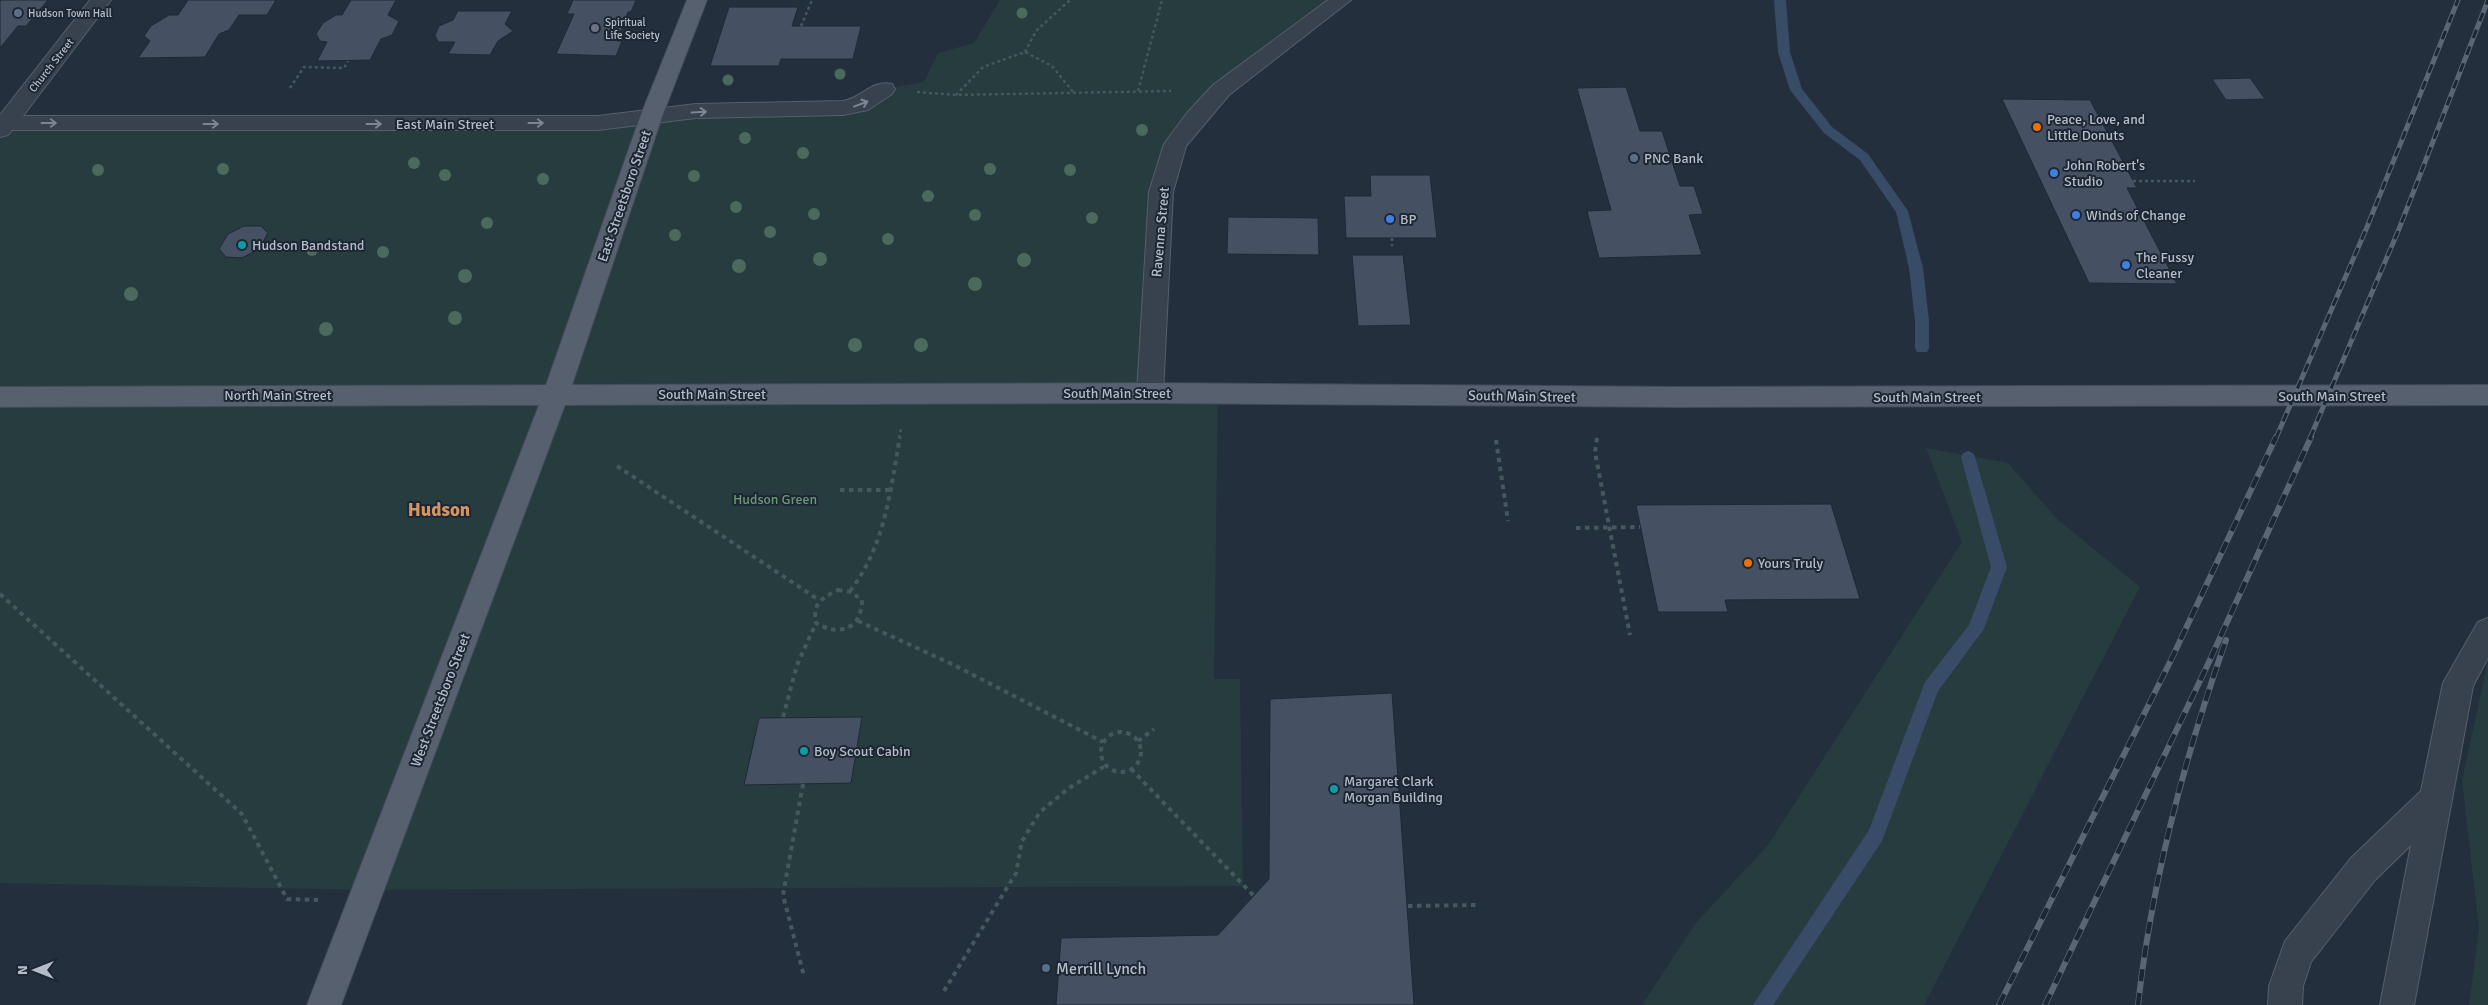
<svg xmlns="http://www.w3.org/2000/svg" width="2488" height="1005" font-family="Signika,sans-serif">
<rect width="100%" height="100%" fill="#242f3e"/>
<g fill="#263c3f">
<polygon points="1000,0 1343,0 1221,90 1176,144 1150,392 1218,393 1214,679 1240,679 1243,886 367,890 0,883 0,123 389,124 843,108 884,89 924,82 938,53 974,43"/>
<polygon points="1926,448 2008,463 2056,518 2140,587 1924,1005 1642,1005 1695,924 1768,845 1962,542"/>
<polygon points="2488,661 2488,1005 2469,1005 2479,929 2462,780"/>
</g>
<g fill="none" stroke-linecap="round" stroke-linejoin="round">
<g fill="#394c67" fill-rule="evenodd">
<polygon points="1774,0 1786,0 1790,52 1802,89 1832,127 1868,154 1908,211 1923,268 1929,321 1929,348 1927,352 1917,352 1915,348 1915,321 1909,268 1896,212 1860,160 1824,133 1790,90 1778,52"/>
<polygon points="1968,451 1973,453 1975,457 2007,567 1984,629 1938,691 1882,841 1773,1005 1753,1005 1869,830 1925,682 1969,625 1991,567 1961,457 1963,453"/>
</g>
</g>
<g fill="#455162" stroke="#1f2835">
<polygon points="0,0 48,0 26,26 18,26 0,48"/>
<polygon points="188,0 276,0 267,15 239,15 229,30 219,34 205,57 138,58 150,41 144,36 151,26 169,15 178,15"/>
<polygon points="351,0 396,0 388,15 399,21 392,35 381,39 370,60 317,61 327,42 320,41 316,34 323,23 336,15 342,15"/>
<polygon points="573,0 636,0 631,12 628,12 617,41 622,41 616,56 556,54 574,14 567,14"/>
<polygon points="729,7 798,7 792,26 861,26 853,59 781,59 779,66 710,66"/>
<polygon points="458,11 512,11 505,24 513,31 498,41 490,55 448,54 455,42 438,42 435,35 439,26 453,20"/>
<polygon points="2250,78 2265,99 2226,100 2212,79"/>
<polygon points="1626,87 1640,131 1662,131 1680,186 1694,186 1703,214 1689,215 1702,255 1599,258 1587,211 1611,210 1577,88"/>
<polygon points="2002,99 2090,100 2137,188 2127,188 2177,284 2089,283"/>
<polygon points="1370,175 1430,175 1437,238 1346,238 1344,196 1371,196"/>
<polygon points="1228,217 1318,218 1319,255 1227,254"/>
<polygon points="244,226 261,226 268,233 259,249 242,258 226,257 219,249 228,234"/>
<polygon points="1352,255 1403,255 1411,325 1358,326"/>
<polygon points="1831,504 1860,599 1725,600 1728,612 1658,612 1636,505"/>
<polygon points="1392,693 1414,1005 1056,1005 1061,938 1218,935 1269,879 1270,699"/>
<polygon points="862,717 851,783 744,785 759,718"/>
</g>
<g fill="none" stroke-linecap="round" stroke-linejoin="round">
<g stroke="#565f6c" stroke-width="2">
<g id="minor">
<path d="M 90,0 L 111,0 L 23,116 L 598,116 L 696,104 L 843,101 C 861,98 873,79 892,84 L 895,89 L 892,94 L 868,110 L 843,115 L 696,118 L 598,130 L 12,130 L 8,135 L 0,137 L 0,115 Z"/>
<polygon points="1328,0 1351,0 1229,95 1186,146 1173,192 1163,393 1159,400 1150,403 1141,400 1137,393 1149,192 1164,144 1187,113 1213,85"/>
<polygon points="2488,618 2488,658 2473,686 2414,1005 2380,1005 2411,845 2375,880 2311,962 2303,986 2302,1005 2268,1005 2269,986 2285,941 2351,858 2421,791 2443,683 2478,622"/>
</g>
</g>
<g stroke="#414a57" stroke-width="2">
<polygon id="major" points="687,0 707,0 662,117 572,385 1150,383 1674,387 2488,385 2488,405 1674,407 1150,403 565,405 341,1005 307,1005 539,405 0,407 0,387 546,385 640,117"/>
</g>
<g stroke="#44595c" stroke-width="2.5" stroke-dasharray="3 3" stroke-linecap="butt">
<polyline points="801,26 812,0"/>
<polyline points="1025,52 1036,31 1070,0"/>
<polyline points="290,88 304,67 344,68 348,61"/>
<polyline points="1138,91 1162,0"/>
<polyline points="917,92 956,95 1171,91"/>
<polyline points="956,95 983,67 1025,52 1052,66 1074,93"/>
<polyline points="2133,181 2195,181"/>
<polyline points="1392,238 1392,246"/>
<polyline points="899,438 901,429"/>
</g>
<g stroke="#44595c" stroke-width="4" stroke-dasharray="4.5 4.5" stroke-linecap="butt">
<polyline points="1597,438 1595,452 1630,635"/>
<polyline points="1496,440 1508,521"/>
<polyline points="617,466 819,600"/>
<polyline points="840,490 890,490"/>
<polyline points="1576,528 1640,527"/>
<path d="M 838,590 L 851,592 L 862,600 C 862,629 839,637 816,623 C 812,603 822,598 838,590 Z"/>
<path d="M 850,591 C 885,546 890,492 900,437"/>
<polyline points="0,594 242,814 287,899 318,900"/>
<polyline points="858,621 954,665 1103,742"/>
<polyline points="783,717 797,665 816,623"/>
<circle cx="1121" cy="752" r="20"/>
<polyline points="1138,741 1154,729"/>
<polyline points="1131,769 1254,896"/>
<polyline points="803,784 783,895 804,976"/>
<polyline points="1408,906 1476,905"/>
<polyline points="944,991 1016,873 1022,841 1040,812 1069,788 1105,766"/>
</g>
<use href="#minor" fill="#38414e" fill-rule="evenodd"/>
<use href="#major" fill="#56606e" fill-rule="evenodd"/>
<g stroke="#5a6575" stroke-width="5">
<g id="rail-far1">
<polyline points="2276,438 2367,227 2458,0"/>
<polyline points="2310,438 2399,229 2488,0"/>
</g>
</g>
<g stroke="#5a6575" stroke-width="6">
<g id="rail">
<polyline points="1999,1005 2171,660 2276,437"/>
<polyline points="2045,1005 2209,662 2311,437"/>
<path d="M 2138,1005 C 2152,879 2184,759 2226,640"/>
</g>
</g>
<use href="#rail-far1" stroke="#1d2633" stroke-width="3" stroke-dasharray="9" stroke-linecap="butt"/>
<use href="#rail" stroke="#1d2633" stroke-width="4.5" stroke-dasharray="12" stroke-linecap="butt"/>
</g>
<g fill="#4b6a5d">
<circle cx="1022" cy="13" r="5.5"/>
<circle cx="840" cy="74" r="5.5"/>
<circle cx="728" cy="80" r="5.5"/>
<circle cx="1142" cy="130" r="6"/>
<circle cx="745" cy="138" r="6"/>
<circle cx="803" cy="153" r="6"/>
<circle cx="414" cy="163" r="6"/>
<circle cx="223" cy="169" r="6"/>
<circle cx="990" cy="169" r="6"/>
<circle cx="98" cy="170" r="6"/>
<circle cx="1070" cy="170" r="6"/>
<circle cx="445" cy="175" r="6"/>
<circle cx="694" cy="176" r="6"/>
<circle cx="543" cy="179" r="6"/>
<circle cx="928" cy="196" r="6"/>
<circle cx="736" cy="207" r="6"/>
<circle cx="814" cy="214" r="6"/>
<circle cx="975" cy="215" r="6"/>
<circle cx="1092" cy="218" r="6"/>
<circle cx="487" cy="223" r="6"/>
<circle cx="770" cy="232" r="6"/>
<circle cx="675" cy="235" r="6"/>
<circle cx="888" cy="239" r="6"/>
<circle cx="312" cy="250" r="6"/>
<circle cx="383" cy="252" r="6"/>
<circle cx="820" cy="259" r="7"/>
<circle cx="1024" cy="260" r="7"/>
<circle cx="739" cy="266" r="7"/>
<circle cx="465" cy="276" r="7"/>
<circle cx="975" cy="284" r="7"/>
<circle cx="131" cy="294" r="7"/>
<circle cx="455" cy="318" r="7"/>
<circle cx="326" cy="329" r="7"/>
<circle cx="855" cy="345" r="7"/>
<circle cx="921" cy="345" r="7"/>
</g>
<defs><path id="oneway-shaft" d="M-6 0H5M1.5-3L5.5 0L1.5 3" fill="none" stroke-width="1.6" stroke-linecap="round" stroke-linejoin="round" transform="scale(1.25)"/></defs>
<g stroke="#7c8592">
<use href="#oneway-shaft" transform="translate(861 104) rotate(-21)"/>
<use href="#oneway-shaft" transform="translate(699 112) rotate(-3)"/>
<use href="#oneway-shaft" transform="translate(49 123)"/>
<use href="#oneway-shaft" transform="translate(536 123)"/>
<use href="#oneway-shaft" transform="translate(211 124)"/>
<use href="#oneway-shaft" transform="translate(374 124)"/>
</g>
<g fill="#5c6f8a" stroke="#1d2633" stroke-width="2">
<circle cx="18" cy="13" r="5"/>
<circle cx="1634" cy="158" r="5"/>
<circle cx="1046" cy="968" r="5"/>
</g>
<circle fill="#6b7280" stroke="#1d2633" stroke-width="2" cx="595" cy="28" r="5"/>
<g fill="#e8710a" stroke="#1d2633" stroke-width="2">
<circle cx="2037" cy="127" r="5"/>
<circle cx="1748" cy="563" r="5"/>
</g>
<g fill="#3f7fe0" stroke="#1d2633" stroke-width="2">
<circle cx="2054" cy="173" r="5"/>
<circle cx="2076" cy="215" r="5"/>
<circle cx="1390" cy="219" r="5"/>
<circle cx="2126" cy="265" r="5"/>
</g>
<g fill="#0f9aa8" stroke="#1d2633" stroke-width="2">
<circle cx="242" cy="245" r="5"/>
<circle cx="804" cy="751" r="5"/>
<circle cx="1334" cy="789" r="5"/>
</g>
<g text-anchor="middle" stroke-width="4" stroke-linejoin="round" paint-order="stroke">
<g font-size="11" fill="#b4bcc9" stroke="#1d2633" text-anchor="start">
<text x="28" y="17">Hudson Town Hall</text>
<text x="605" y="26">Spiritual<tspan x="605" dy="13">Life Society</tspan></text>
</g>
<g font-size="11" fill="#b4bcc9" stroke="#1d2633">
<text transform="translate(51 65) rotate(-52)" y="4">Church Street</text>
</g>
<g font-size="14" fill="#b4bcc9" stroke="#1d2633" text-anchor="start">
<text x="2047" y="124">Peace, Love, and<tspan x="2047" dy="16">Little Donuts</tspan></text>
<text x="1644" y="163">PNC Bank</text>
<text x="2064" y="170">John Robert's<tspan x="2064" dy="16">Studio</tspan></text>
<text x="2086" y="220">Winds of Change</text>
<text x="1400" y="224">BP</text>
<text x="252" y="250">Hudson Bandstand</text>
<text x="2136" y="262">The Fussy<tspan x="2136" dy="16">Cleaner</tspan></text>
<text x="1758" y="568">Yours Truly</text>
<text x="814" y="756">Boy Scout Cabin</text>
<text x="1344" y="786">Margaret Clark<tspan x="1344" dy="16">Morgan Building</tspan></text>
</g>
<g font-size="14" fill="#b4bcc9" stroke="#1d2633">
<text x="445" y="129">East Main Street</text>
<text transform="translate(624 196) rotate(-71)" y="5">East Streetsboro Street</text>
<text transform="translate(1160 232) rotate(-85)" y="5">Ravenna Street</text>
<text x="1117" y="398">South Main Street</text>
<text x="712" y="399">South Main Street</text>
<text x="278" y="400">North Main Street</text>
<text transform="translate(1522 396) rotate(1)" y="5">South Main Street</text>
<text x="2332" y="401">South Main Street</text>
<text x="1927" y="402">South Main Street</text>
<text transform="translate(440 700) rotate(-69)" y="5">West Streetsboro Street</text>
</g>
<g font-size="14" fill="#6b9a76" stroke="#1d2633">
<text x="775" y="504">Hudson Green</text>
</g>
<g font-size="16" fill="#b4bcc9" stroke="#1d2633" text-anchor="start">
<text x="1056" y="974">Merrill Lynch</text>
</g>
<g font-size="19" font-weight="bold" fill="#d59563" stroke="#1d2633">
<text x="439" y="516">Hudson</text>
</g>
</g>
<g transform="translate(35 970) rotate(270)" stroke="#1d2633" stroke-width="4" paint-order="stroke">
<path d="M0-4L9 19L0 12L-9 19Z" fill="#b4bcc9"/>
<text y="-8" font-size="14" font-weight="bold" text-anchor="middle" fill="#b4bcc9">N</text>
</g>
</svg>
